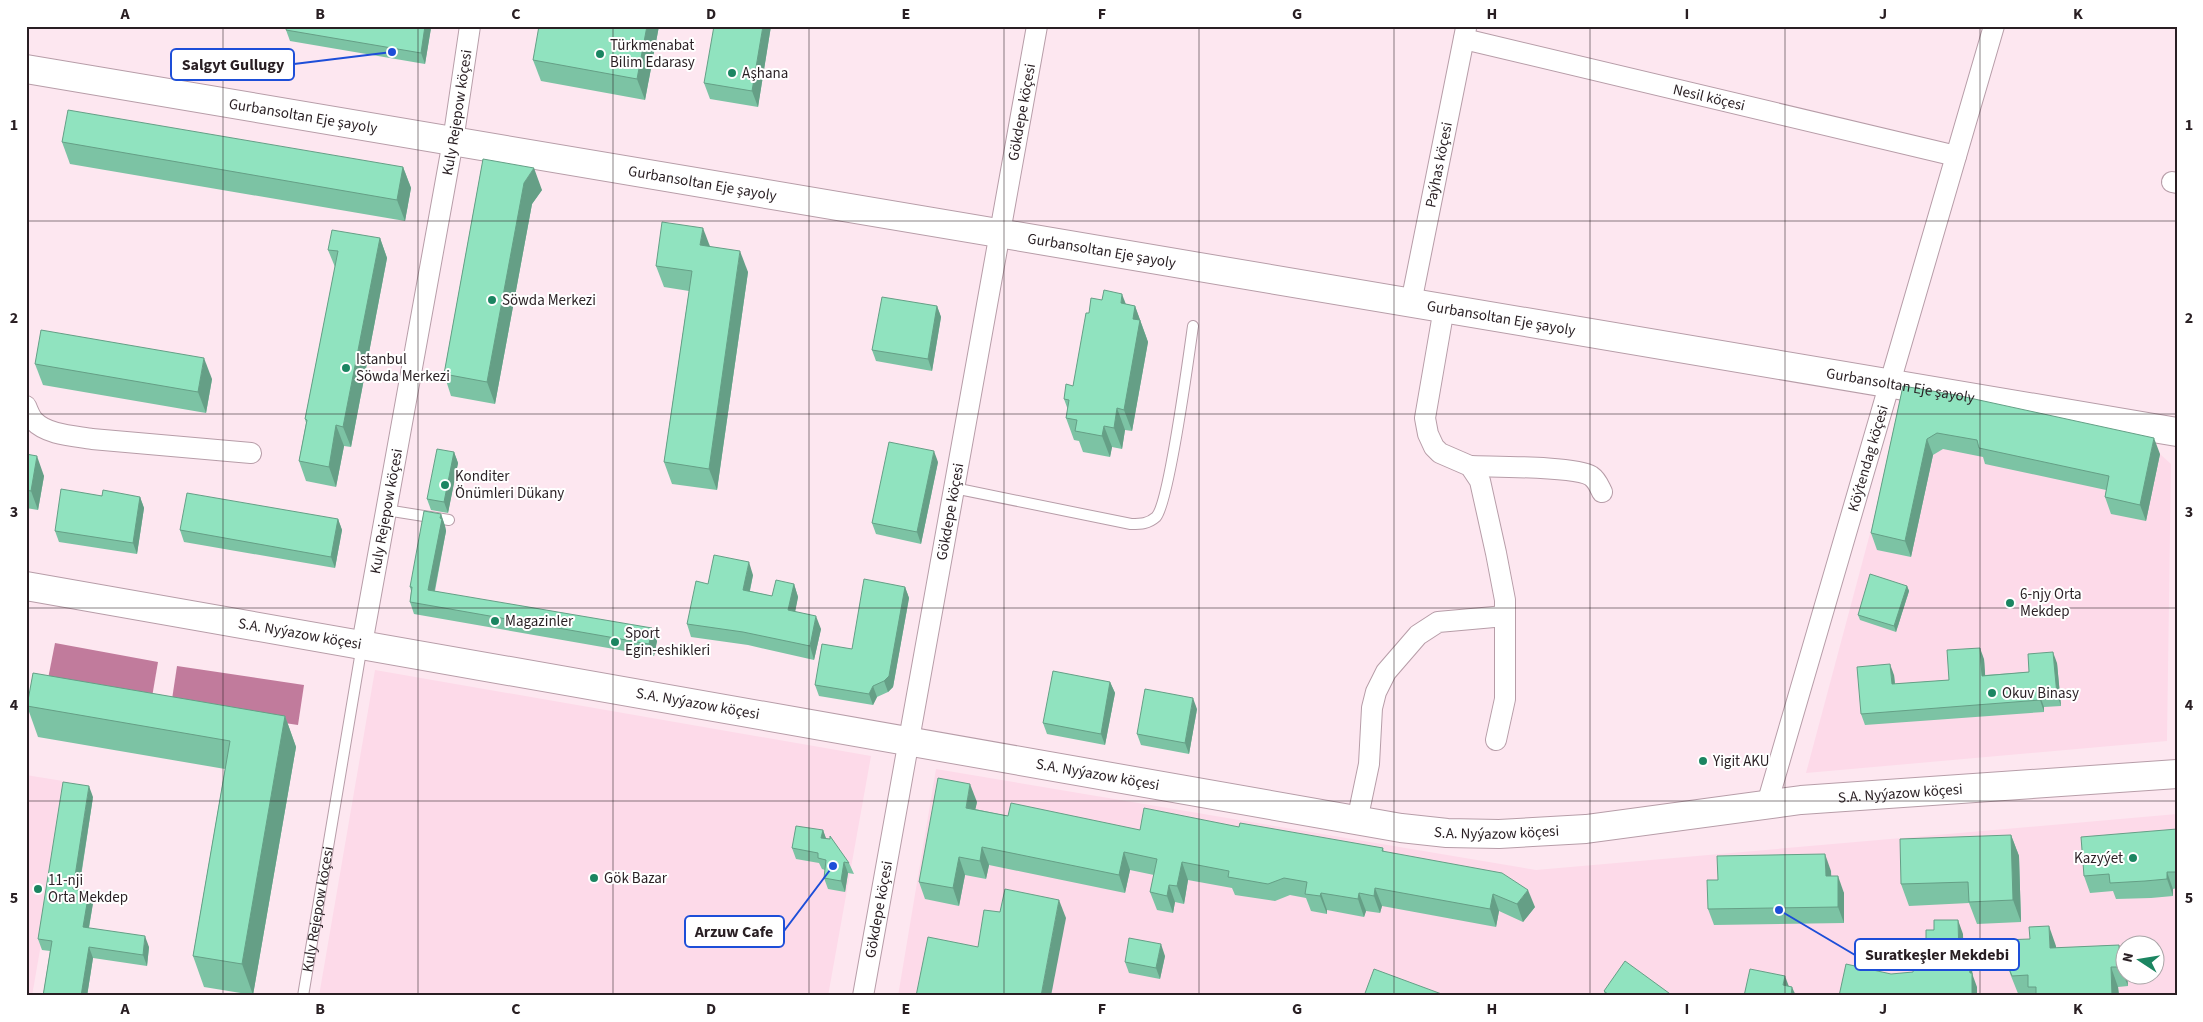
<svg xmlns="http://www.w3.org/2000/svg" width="2203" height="1022" font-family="'Source Sans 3',sans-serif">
<rect width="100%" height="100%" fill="#fde7f0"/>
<g fill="#fddae9" fill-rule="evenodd">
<polygon points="1903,410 2160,454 2171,464 2167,741 1806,773"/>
<polygon points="375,670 871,756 828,996 319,996"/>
<path d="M 936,769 L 1536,870 L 2177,814 L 2177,996 L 898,996 ZM 2126,944 L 2156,944 L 2156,974 L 2126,974 Z"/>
<polygon points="26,775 69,782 32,996 26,996"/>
</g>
<g fill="#c17b9c">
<polygon points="55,643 158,662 151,703 47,684"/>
<polygon points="177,666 304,685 298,725 171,706"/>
</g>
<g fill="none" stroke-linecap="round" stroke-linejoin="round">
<g stroke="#b79da8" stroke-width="12">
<g id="service">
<path d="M 954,488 L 1131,524 C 1141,524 1148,524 1156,517 C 1169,504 1189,354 1193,326"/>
<polyline points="386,510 449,520"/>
<path id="s1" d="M 303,996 L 362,645"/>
</g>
</g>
<g stroke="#b79da8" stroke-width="22">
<g id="minor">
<path id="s2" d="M 1464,39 L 1956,156"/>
<polyline points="2172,182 2177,183"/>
<path id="s3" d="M 1411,303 L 1466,28"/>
<polyline points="1444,308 1425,418 1428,434 1434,447 1440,453 1470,466 1480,481 1496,553 1505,600 1505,699 1496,740"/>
<path d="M 26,406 C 28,411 31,418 34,421 C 47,435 75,436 92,439 L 251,453"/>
<path d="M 1470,466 C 1494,467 1575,466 1591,476 C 1597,480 1599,486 1602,492"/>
<path id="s4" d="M 362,644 L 453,141 L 470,26"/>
<path id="s5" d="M 1767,804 L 1994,26"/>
<polyline points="1357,821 1369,764 1372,708 1376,692 1386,672 1418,635 1438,622 1505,616"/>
<path id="s6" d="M 863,996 L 1037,26"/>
</g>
</g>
<g stroke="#b79da8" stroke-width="30">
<g id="primary">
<path id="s7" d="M 26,69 L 2177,432"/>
<path id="s8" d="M 26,586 C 485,665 943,747 1401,828 L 1447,833 L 1499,834 L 1586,829 L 1801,800 L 2177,774"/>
</g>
</g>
<use href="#service" stroke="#fff" stroke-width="10"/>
<use href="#minor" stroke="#fff" stroke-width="20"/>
<use href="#primary" stroke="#fff" stroke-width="28"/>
</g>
<g fill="#7cc3a4">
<polygon points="659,26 645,100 541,81 533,60"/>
<polygon points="771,26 758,107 710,99 704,83"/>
<polygon points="431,28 425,64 290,41 286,30"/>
<polygon points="62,142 403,167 411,188 405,221 70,164"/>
<polygon points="483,159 542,190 532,204 495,404 451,396 444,374"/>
<polygon points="380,238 387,258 351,447 344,446 336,487 306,481 299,461 306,423 305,419 335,267 328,250"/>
<polygon points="709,246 748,272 717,490 672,484 664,462 689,291 664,287 656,266"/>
<polygon points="1126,304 1135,306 1148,342 1132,431 1125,430 1122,449 1112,447 1110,457 1083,452 1079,441 1074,440 1066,418 1068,410 1064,399 1073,386 1089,313"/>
<polygon points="937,306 941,317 932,371 876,361 872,350"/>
<polygon points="35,364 212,379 206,413 43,385"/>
<polygon points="1903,386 2160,454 2146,521 2111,514 2105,497 2106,490 1985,464 1983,457 1943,449 1933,455 1911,557 1877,550 1871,533"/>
<polygon points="454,452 458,463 448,513 431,510 427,499"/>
<polygon points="26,454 44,476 38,510 26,508"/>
<polygon points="938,462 921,544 876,534 872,523"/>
<polygon points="102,496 140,497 144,508 137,554 59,542 55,531"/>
<polygon points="441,514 445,526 446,531 435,591 657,641 654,656 414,614 410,602 411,591 410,587"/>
<polygon points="338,519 342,530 335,568 184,542 180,530"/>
<polygon points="753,575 750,591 772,596 794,584 798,597 795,611 821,629 814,660 748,645 691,637 687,624 708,584"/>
<polygon points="1907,586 1909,591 1896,632 1860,620 1858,615"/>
<polygon points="905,587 909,598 893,687 888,692 877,697 873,705 819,696 815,685 852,649"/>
<polygon points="1984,659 1985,675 2029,672 2057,663 2061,706 2044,707 2044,712 1865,725 1861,714 1894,675 1895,684 1949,680"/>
<polygon points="1110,682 1115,693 1105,745 1047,734 1043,723"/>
<polygon points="27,706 285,716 296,747 253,995 204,987 193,956 225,769 38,737"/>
<polygon points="1197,709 1189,754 1141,745 1137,734"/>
<polygon points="93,797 79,890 89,892 93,903 89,928 149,947 147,966 93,958 87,996 43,996 50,951 42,950 38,939"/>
<polygon points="977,802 975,809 1008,816 1140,830 1239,827 1383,848 1384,852 1535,907 1523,922 1499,911 1496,927 1382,906 1380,913 1366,911 1364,917 1327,910 1327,914 1311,911 1306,898 1290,895 1275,901 1235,895 1232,888 1188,880 1184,904 1175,902 1173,913 1157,910 1150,892 1154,875 1130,870 1125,893 989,865 986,879 965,875 959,906 925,899 919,882"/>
<polygon points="2177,829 2177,888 2173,889 2173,896 2151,898 2116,899 2113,891 2090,893 2084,876"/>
<polygon points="823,830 826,839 849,863 854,874 848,873 845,892 828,889 824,878 825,870 822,869 819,863 796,859 792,848"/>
<polygon points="2011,835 2019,856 2021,922 1977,924 1969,903 1909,906 1901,884"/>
<polygon points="1831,871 1831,876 1844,893 1844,923 1714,925 1708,909 1718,880"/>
<polygon points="2119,945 2126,974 2127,974 2128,986 2118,987 2119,996 2019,996 2011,976 2004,956 2056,946 2056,948"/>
<polygon points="1165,956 1160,979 1129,973 1125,962"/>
<polygon points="1604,991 1673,996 1605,996"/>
</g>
<g fill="#659f86">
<polygon points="425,26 431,26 431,28 425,64 421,53"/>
<polygon points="647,26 659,26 645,100 637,79"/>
<polygon points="763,26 771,26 758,107 752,91"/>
<polygon points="403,167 411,188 405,221 397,200"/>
<polygon points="534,168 542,190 532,204 495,404 487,382 524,183"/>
<polygon points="703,228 711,249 700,245"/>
<polygon points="380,238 387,258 351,447 343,427"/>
<polygon points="740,251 748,272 717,490 709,469"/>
<polygon points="1122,294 1130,315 1121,303"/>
<polygon points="937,306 941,317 932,371 928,359"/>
<polygon points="1135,306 1148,342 1132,431 1124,410 1133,319"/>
<polygon points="204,358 212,379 206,413 198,392"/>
<polygon points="1117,408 1125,430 1122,449 1114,428"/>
<polygon points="336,425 344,446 336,487 329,467"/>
<polygon points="1104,426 1112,447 1110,457 1102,436"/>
<polygon points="2154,438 2160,454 2146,521 2140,505"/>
<polygon points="1927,439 1933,455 1911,557 1905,541"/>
<polygon points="934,451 938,462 921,544 917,532"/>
<polygon points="454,452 458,463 448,513 444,502"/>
<polygon points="37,456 44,476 38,510 31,491"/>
<polygon points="140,497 144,508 137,554 133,543"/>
<polygon points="441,514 445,526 446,531 432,603 428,590"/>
<polygon points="338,519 342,530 335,568 331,557"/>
<polygon points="749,562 753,575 747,603 743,590"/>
<polygon points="794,584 798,597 793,623 788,610"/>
<polygon points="1907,586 1909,591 1896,632 1894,626"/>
<polygon points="905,587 909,598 893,687 888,692 884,681"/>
<polygon points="816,616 821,629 814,660 810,646"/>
<polygon points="652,628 657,641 654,656 649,644"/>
<polygon points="1980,648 1984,659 1986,687 1982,676"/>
<polygon points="2053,652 2057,663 2061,706 2057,695"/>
<polygon points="1890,664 1894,675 1896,695 1892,684"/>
<polygon points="1110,682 1115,693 1105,745 1101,734"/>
<polygon points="873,686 877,697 873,705 869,694"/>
<polygon points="2040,696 2044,707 2044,712 2040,700"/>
<polygon points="1193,698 1197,709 1189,754 1185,743"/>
<polygon points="285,716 296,747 253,995 242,964"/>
<polygon points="970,784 977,802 972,825 966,808"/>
<polygon points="89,786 93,797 77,900 73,889"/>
<polygon points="823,830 827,841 821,838"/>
<polygon points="2011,835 2019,856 2021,922 2013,900"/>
<polygon points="982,847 989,865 986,879 980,861"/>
<polygon points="1124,852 1130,870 1125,893 1119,875"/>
<polygon points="1825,854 1831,871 1832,893 1826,876"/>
<polygon points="959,857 965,875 959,906 953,888"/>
<polygon points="844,862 848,873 845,892 841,881"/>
<polygon points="1182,862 1188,880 1184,904 1177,886"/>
<polygon points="2167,872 2173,889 2173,896 2167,879"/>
<polygon points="1838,876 1844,893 1844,923 1838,907"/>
<polygon points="1169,885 1175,902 1173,913 1167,896"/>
<polygon points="1375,888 1382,906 1380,913 1374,896"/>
<polygon points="1528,890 1535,907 1523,922 1517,904"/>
<polygon points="89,892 93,903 87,938 83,927"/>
<polygon points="1321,893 1327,910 1327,914 1320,896"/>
<polygon points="1359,893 1366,911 1364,917 1358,899"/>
<polygon points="1493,894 1499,911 1496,927 1490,909"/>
<polygon points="1059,900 1066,918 1051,996 1041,996"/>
<polygon points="1958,920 1963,934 1964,971 1959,956"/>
<polygon points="2049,926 2056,946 2057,968 2050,948"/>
<polygon points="145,936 149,947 147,966 143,955"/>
<polygon points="1161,944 1165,956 1160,979 1156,968"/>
<polygon points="2119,945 2126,962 2126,974 2127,974 2128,986 2120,967"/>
<polygon points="89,947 93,958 87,996 81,996"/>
<polygon points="1967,956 1972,970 1973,976 1977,987 1977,996 1972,996"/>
<polygon points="2111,967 2118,987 2119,996 2112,996"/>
<polygon points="1785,976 1791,992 1783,985"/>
<polygon points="1792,987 1796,996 1791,996"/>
</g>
<g fill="#90e3bf" stroke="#659f86">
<polygon points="287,26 425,26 421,53 286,30"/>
<polygon points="539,26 647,26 637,79 533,60"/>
<polygon points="714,26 763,26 752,91 704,83"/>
<polygon points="68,110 403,167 397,200 62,142"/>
<polygon points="483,159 534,168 524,183 487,382 444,374"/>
<polygon points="662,222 703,228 700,245 740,251 709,469 664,462 692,271 656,266"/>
<polygon points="332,230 380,238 343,427 336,425 329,467 299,461 307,420 305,419 338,251 328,250"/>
<polygon points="1104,290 1122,294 1121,303 1135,306 1133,319 1140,320 1124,410 1117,408 1114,428 1104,426 1102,436 1075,431 1077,420 1066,418 1069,400 1064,399 1066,384 1073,386 1086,313 1089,313 1091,298 1102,300"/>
<polygon points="882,297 937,306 928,359 872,350"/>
<polygon points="41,330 204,358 198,392 35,364"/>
<polygon points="1903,386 1956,395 2154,438 2140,505 2105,497 2109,476 1979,448 1977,440 1937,433 1927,439 1905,541 1871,533"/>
<polygon points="889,442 934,451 917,532 872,523"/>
<polygon points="437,449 454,452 444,502 427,499"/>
<polygon points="26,454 37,456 31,491 26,490"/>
<polygon points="61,489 102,496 103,490 140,497 133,543 55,531"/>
<polygon points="187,493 338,519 331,557 180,530"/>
<polygon points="424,511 441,514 440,518 442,519 428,590 652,628 649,644 410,602 412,587 410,587"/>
<polygon points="714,555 749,562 743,590 772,596 776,580 794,584 788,610 816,616 810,646 743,632 687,624 696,581 708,584"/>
<polygon points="1870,574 1907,586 1894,626 1858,615"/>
<polygon points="864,579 905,587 889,676 884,681 873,686 869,694 815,685 822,644 852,649"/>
<polygon points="1980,648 1982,676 2029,672 2028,654 2053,652 2057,695 2040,696 2040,700 1861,714 1857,667 1890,664 1892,684 1949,680 1947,650"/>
<polygon points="1053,671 1110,682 1101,734 1043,723"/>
<polygon points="33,673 285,716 242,964 193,956 230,741 27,706"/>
<polygon points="1145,689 1193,698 1185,743 1137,734"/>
<polygon points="938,778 970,784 966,808 1008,816 1011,803 1140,830 1144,808 1239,827 1240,823 1383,848 1382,851 1502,873 1528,890 1517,904 1493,894 1490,909 1375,888 1374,896 1359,893 1358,899 1321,893 1320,896 1305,894 1307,882 1284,878 1268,884 1228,877 1229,871 1182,862 1177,886 1169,885 1167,896 1150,892 1157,859 1124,852 1119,875 982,847 980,861 959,857 953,888 919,882"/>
<polygon points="63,782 89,786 73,889 89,892 83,927 145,936 143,955 89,947 81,996 43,996 52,941 38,939"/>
<polygon points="796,826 823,830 821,838 830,839 830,836 849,863 844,862 841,881 824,878 826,860 818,858 818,853 792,848"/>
<polygon points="2177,829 2177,872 2167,872 2167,879 2145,881 2110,883 2109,874 2084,876 2081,837"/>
<polygon points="2011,835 2013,900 1969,902 1968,882 1901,884 1900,839"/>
<polygon points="1825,854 1826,876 1838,876 1838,907 1708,909 1707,880 1718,880 1717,856"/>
<polygon points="1005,889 1059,900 1041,996 916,996 928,937 978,947 984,910 1000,912"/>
<polygon points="1934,920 1958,920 1959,956 1967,956 1970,973 1972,973 1972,996 1839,996 1846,964 1891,974 1913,972 1916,961 1926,960 1926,930 1934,930"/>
<polygon points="2049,926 2050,948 2119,945 2120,967 2111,967 2112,996 2036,996 2036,987 2028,987 2028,975 2012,976 2004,956 2003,940 2030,939 2029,927"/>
<polygon points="1129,938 1161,944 1156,968 1125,962"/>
<polygon points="1625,961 1673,996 1610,996 1604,991"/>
<polygon points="1374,969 1447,996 1364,996"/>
<polygon points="1750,969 1785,976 1783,985 1792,987 1791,996 1744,996"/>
</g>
<path fill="none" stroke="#291f23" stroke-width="1" stroke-opacity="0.55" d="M 223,26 L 223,996M 418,26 L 418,996M 613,26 L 613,996M 809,26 L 809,996M 1004,26 L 1004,996M 1199,26 L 1199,996M 1394,26 L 1394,996M 1590,26 L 1590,996M 1785,26 L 1785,996M 1980,26 L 1980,996M 26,221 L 2177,221M 26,414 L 2177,414M 26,608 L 2177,608M 26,801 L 2177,801"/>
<g fill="#1b8561" stroke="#fff" stroke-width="2">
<circle cx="600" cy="54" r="5"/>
<circle cx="732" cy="73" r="5"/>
<circle cx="492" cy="300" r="5"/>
<circle cx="346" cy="368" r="5"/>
<circle cx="445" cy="485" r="5"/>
<circle cx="2010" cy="603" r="5"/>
<circle cx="495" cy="621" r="5"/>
<circle cx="615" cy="642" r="5"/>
<circle cx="1992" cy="693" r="5"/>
<circle cx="1703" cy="761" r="5"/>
<circle cx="2133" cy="858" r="5"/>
<circle cx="594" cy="878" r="5"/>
<circle cx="38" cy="889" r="5"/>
</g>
<g text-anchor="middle" stroke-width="4" stroke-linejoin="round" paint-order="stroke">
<g font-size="15" fill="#291f23" stroke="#fff" text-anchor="start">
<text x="610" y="50">Türkmenabat<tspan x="610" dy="17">Bilim Edarasy</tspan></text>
<text x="742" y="78">Aşhana</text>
<text x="502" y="305">Söwda Merkezi</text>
<text x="356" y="364">Istanbul<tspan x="356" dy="17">Söwda Merkezi</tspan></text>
<text x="455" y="481">Konditer<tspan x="455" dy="17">Önümleri Dükany</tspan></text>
<text x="2020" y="599">6-njy Orta<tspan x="2020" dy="17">Mekdep</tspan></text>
<text x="505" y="626">Magazinler</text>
<text x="625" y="638">Sport<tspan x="625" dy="17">Egin-eshikleri</tspan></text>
<text x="2002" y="698">Okuv Binasy</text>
<text x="1713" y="766">Yigit AKU</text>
<text x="2123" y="863" text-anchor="end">Kazyýet</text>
<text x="604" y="883">Gök Bazar</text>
<text x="48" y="885">11-nji<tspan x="48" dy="17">Orta Mekdep</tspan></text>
</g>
<g font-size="15" fill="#291f23" stroke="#fff">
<text dy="5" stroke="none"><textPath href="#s2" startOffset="252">Nesil köçesi</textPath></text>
<text dy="5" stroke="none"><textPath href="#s4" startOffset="540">Kuly Rejepow köçesi</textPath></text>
<text dy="5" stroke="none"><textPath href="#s6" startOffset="898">Gökdepe köçesi</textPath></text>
<text dy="5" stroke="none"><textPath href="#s7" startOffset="281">Gurbansoltan Eje şayoly</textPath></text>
<text dy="5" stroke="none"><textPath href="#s3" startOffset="141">Paýhas köçesi</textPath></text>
<text dy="5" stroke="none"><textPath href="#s7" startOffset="686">Gurbansoltan Eje şayoly</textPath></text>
<text dy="5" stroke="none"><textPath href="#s7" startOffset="1091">Gurbansoltan Eje şayoly</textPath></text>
<text dy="5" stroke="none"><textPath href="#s7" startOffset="1496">Gurbansoltan Eje şayoly</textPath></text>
<text dy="5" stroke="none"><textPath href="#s7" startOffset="1901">Gurbansoltan Eje şayoly</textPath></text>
<text dy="5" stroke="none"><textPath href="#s5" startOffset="360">Köýtendag köçesi</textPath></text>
<text dy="5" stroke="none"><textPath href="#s4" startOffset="135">Kuly Rejepow köçesi</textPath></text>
<text dy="5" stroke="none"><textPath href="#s6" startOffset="492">Gökdepe köçesi</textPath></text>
<text dy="5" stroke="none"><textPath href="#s8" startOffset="278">S.A. Nyýazow köçesi</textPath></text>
<text dy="5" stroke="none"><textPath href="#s8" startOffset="682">S.A. Nyýazow köçesi</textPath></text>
<text dy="5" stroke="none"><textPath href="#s8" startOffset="1088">S.A. Nyýazow köçesi</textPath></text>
<text dy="5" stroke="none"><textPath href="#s8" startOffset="1898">S.A. Nyýazow köçesi</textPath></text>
<text dy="5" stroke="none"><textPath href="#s8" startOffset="1492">S.A. Nyýazow köçesi</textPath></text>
<text dy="5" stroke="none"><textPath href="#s1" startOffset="88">Kuly Rejepow köçesi</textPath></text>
<text dy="5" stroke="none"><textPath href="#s6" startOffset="88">Gökdepe köçesi</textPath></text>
</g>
</g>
<path fill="none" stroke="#1d4ed8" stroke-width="2" d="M392 52L294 64M833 866L784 931M1779 910L1855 955"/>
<g fill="#1d4ed8" stroke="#fff" stroke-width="2">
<circle cx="392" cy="52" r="5"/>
<circle cx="833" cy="866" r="5"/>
<circle cx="1779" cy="910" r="5"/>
</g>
<g fill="#fff" stroke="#1d4ed8" stroke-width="2">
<rect x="171" y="49" width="123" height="31" rx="5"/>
<rect x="685" y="916" width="99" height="31" rx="5"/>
<rect x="1855" y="939" width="164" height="31" rx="5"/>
</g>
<g font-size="16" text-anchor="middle" font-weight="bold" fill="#291f23">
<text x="233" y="70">Salgyt Gullugy</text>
<text x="734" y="937">Arzuw Cafe</text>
<text x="1937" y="960">Suratkeşler Mekdebi</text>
</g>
<rect width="2203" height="1022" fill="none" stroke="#ffffff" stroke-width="55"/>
<g transform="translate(2140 960) rotate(282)"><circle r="24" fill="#ffffff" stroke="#a9a5a7"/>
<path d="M0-4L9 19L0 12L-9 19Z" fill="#1b8561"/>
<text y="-8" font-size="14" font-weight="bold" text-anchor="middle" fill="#291f23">N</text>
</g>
<rect x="28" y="28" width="2148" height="966" fill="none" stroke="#291f23" stroke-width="2"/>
<g font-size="16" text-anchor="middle" font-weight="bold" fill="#291f23">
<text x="125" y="19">A</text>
<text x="320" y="19">B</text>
<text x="516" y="19">C</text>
<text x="711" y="19">D</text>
<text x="906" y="19">E</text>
<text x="1102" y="19">F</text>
<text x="1297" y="19">G</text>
<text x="1492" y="19">H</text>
<text x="1687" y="19">I</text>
<text x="1883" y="19">J</text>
<text x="2078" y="19">K</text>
<text x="14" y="130">1</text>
<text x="2189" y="130">1</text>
<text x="14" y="323">2</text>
<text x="2189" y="323">2</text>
<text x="14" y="517">3</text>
<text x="2189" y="517">3</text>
<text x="14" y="710">4</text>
<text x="2189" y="710">4</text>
<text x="14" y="903">5</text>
<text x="2189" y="903">5</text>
<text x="125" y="1014">A</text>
<text x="320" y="1014">B</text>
<text x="516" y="1014">C</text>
<text x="711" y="1014">D</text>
<text x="906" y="1014">E</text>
<text x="1102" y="1014">F</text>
<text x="1297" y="1014">G</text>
<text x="1492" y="1014">H</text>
<text x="1687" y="1014">I</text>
<text x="1883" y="1014">J</text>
<text x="2078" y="1014">K</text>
</g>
</svg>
